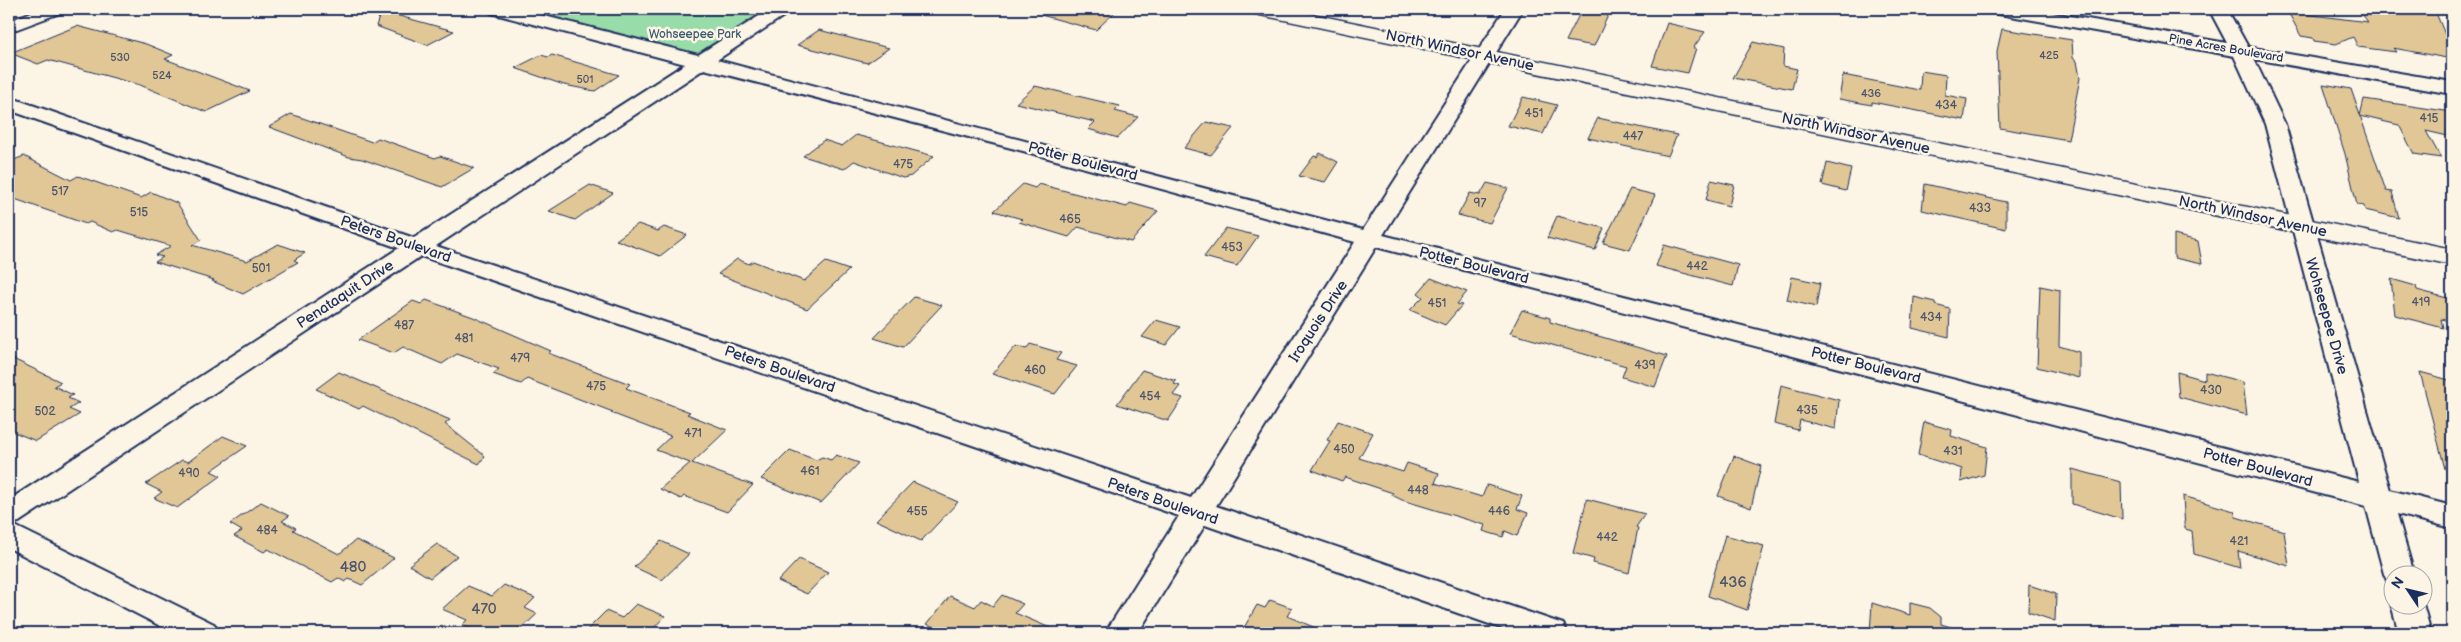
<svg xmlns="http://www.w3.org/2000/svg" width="2461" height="642" font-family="'Balsamiq Sans',sans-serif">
<rect width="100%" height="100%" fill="#fcf5e5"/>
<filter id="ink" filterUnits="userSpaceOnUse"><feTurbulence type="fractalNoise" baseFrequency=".02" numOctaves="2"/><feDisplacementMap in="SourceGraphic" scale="10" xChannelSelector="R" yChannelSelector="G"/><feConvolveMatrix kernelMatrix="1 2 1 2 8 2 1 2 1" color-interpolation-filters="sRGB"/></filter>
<g filter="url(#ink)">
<polygon fill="#97dca9" stroke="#598684" points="497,9 781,9 699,61"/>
<g fill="#e1c696" stroke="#1b2f5e">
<polygon points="1042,9 1118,9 1096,30 1041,15"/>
<polygon points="1582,9 1611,9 1594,46 1566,41"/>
<polygon points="2358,9 2403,9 2436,13 2452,51 2452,59 2393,48 2396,52 2358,47 2353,37 2336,44 2314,41 2313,38 2301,36 2288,12 2368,22"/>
<polygon points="381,11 454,31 427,45 376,26"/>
<polygon points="1667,23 1705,32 1693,48 1696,48 1688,73 1652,66"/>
<polygon points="77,26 146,44 173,55 165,59 250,91 206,112 140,85 48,60 38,64 10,53"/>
<polygon points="2002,29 2072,40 2073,58 2077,61 2080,78 2068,140 2000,128 1997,51"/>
<polygon points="819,30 889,48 867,63 797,45"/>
<polygon points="1753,42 1784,49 1783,66 1797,69 1792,89 1733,78"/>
<polygon points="541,55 548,57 552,55 619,75 595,91 564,85 515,68"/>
<polygon points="1921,71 1946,75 1945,95 1967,99 1964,120 1872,102 1872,105 1839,99 1843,75 1920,90"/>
<polygon points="2323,84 2351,89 2386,191 2392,192 2399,218 2365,210 2364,206 2357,205 2345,154"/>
<polygon points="1035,86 1120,106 1115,111 1138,117 1118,138 1088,129 1095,122 1016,103"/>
<polygon points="1523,97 1557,105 1543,134 1508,126"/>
<polygon points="2364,99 2452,112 2452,137 2426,131 2441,158 2414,154 2399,125 2360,116"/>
<polygon points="291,114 372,142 378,138 435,158 440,156 474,168 442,187 362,159 349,157 269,127"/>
<polygon points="1598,118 1648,129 1677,135 1668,156 1588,138"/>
<polygon points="1206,122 1233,128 1211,155 1184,148"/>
<polygon points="856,135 934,156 911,176 903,178 854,161 844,169 803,156 824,140 842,146"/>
<polygon points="1320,153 1338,162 1325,182 1299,176 1314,156 1317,157"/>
<polygon points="24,156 71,180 78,176 141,198 151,192 177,203 201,240 192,245 247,261 278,244 305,253 294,260 298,262 243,294 212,281 214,280 155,262 163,257 155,255 171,246 118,230 113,232 90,222 86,224 9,197 9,162"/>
<polygon points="1827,163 1851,169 1846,191 1822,185"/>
<polygon points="1711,180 1734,185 1729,206 1706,200"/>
<polygon points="1487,183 1508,188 1490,223 1458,215 1470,193 1480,195"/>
<polygon points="1023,184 1035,188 1039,184 1127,207 1130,203 1158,211 1131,242 1078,227 1069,237 1019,222 1022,219 994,211"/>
<polygon points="1925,184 2006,202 2006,229 1922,210"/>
<polygon points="590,185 613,193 575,220 549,211"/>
<polygon points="1630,189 1655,195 1630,250 1603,243"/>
<polygon points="1557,216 1604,228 1595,250 1547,238"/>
<polygon points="638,224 658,231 664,227 687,235 660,256 616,240"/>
<polygon points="1226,228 1258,236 1237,266 1204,257"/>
<polygon points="2174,235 2198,241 2202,264 2174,258"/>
<polygon points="1664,245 1738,265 1733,286 1656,266"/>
<polygon points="737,259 749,264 753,261 804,281 826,262 849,270 807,309 718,274"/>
<polygon points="1792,277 1820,283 1816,307 1787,300"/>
<polygon points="1431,278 1467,292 1457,304 1462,305 1445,325 1410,310 1423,297 1418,293"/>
<polygon points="2391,279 2416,286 2417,290 2447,298 2452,322 2441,319 2443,328 2395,315"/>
<polygon points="2040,286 2060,290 2059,346 2079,352 2079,378 2037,367"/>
<polygon points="914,297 942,305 903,347 874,338"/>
<polygon points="1914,297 1935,302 1935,305 1950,309 1949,337 1912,328"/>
<polygon points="426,300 473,317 551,351 548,353 630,384 626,388 690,412 687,414 727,430 692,463 753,485 727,512 684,496 681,499 660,489 690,463 656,450 671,436 611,413 613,412 527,379 521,384 493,374 499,369 457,354 442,364 403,347 394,353 358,340 413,301 421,304"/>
<polygon points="1522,310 1550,318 1550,322 1667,356 1655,387 1622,377 1626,366 1510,333"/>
<polygon points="1156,320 1180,327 1166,345 1142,337"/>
<polygon points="1030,344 1061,353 1056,360 1077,366 1055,394 992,374 1016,346 1026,349"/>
<polygon points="9,357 61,382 54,386 73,395 68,398 79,403 69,409 80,414 36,441 9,430"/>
<polygon points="1142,370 1176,381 1174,384 1180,386 1173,395 1183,398 1168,421 1117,404"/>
<polygon points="339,372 450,420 445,424 485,456 479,464 363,406 359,409 316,389"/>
<polygon points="2177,372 2205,380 2205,372 2243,382 2247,415 2179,397"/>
<polygon points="2420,372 2449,380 2452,391 2452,468 2445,469"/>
<polygon points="1781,385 1839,400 1836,429 1800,420 1798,430 1774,424"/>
<polygon points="1338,421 1373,433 1359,458 1403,472 1407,463 1439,473 1435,483 1482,497 1487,485 1522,496 1517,509 1528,513 1517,536 1505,531 1503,537 1483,531 1485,525 1402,500 1392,495 1393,493 1345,477 1342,481 1312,470 1330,441 1327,440"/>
<polygon points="1924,422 1952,430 1951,436 1987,447 1984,475 1961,482 1962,469 1918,455"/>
<polygon points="223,436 247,446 211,471 221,476 177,508 154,498 162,492 146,484 182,460 188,462"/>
<polygon points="790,450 816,460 822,457 831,460 836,455 859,463 821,503 761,479"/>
<polygon points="1734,456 1761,466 1751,508 1718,496"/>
<polygon points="2072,469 2121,482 2122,519 2072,504"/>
<polygon points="913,482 958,502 921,541 876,520"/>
<polygon points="2183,496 2234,511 2236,517 2284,531 2289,566 2238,551 2240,568 2194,554 2192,531 2185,529"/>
<polygon points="1587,499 1645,514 1636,527 1638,528 1629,573 1593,563 1594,559 1573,553"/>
<polygon points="261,502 289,516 282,521 296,528 293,530 339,554 356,540 394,558 362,585 349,579 345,582 338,578 332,582 268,549 264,552 234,536 242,531 230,524"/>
<polygon points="1725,535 1764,546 1747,610 1708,596"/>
<polygon points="661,541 689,554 662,580 634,567"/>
<polygon points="437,544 457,556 430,578 409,565"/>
<polygon points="799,559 828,572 807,594 778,581"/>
<polygon points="504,585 535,598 525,608 537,614 517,633 481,633 462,625 467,620 442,609 468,586 492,596"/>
<polygon points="2029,585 2056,594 2055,621 2028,612"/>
<polygon points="1002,595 1023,604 1015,613 1062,633 947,633 927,624 950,596 975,607 981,600 993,606"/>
<polygon points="1270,600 1292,608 1287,616 1328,633 1241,633 1257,605 1265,608"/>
<polygon points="1872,603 1910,615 1910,603 1930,608 1941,617 1941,624 1954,628 1953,633 1870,633"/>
<polygon points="636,604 665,616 652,630 658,633 584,633 606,611 622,618"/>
</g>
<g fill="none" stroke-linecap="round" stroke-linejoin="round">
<g stroke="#1b2f5e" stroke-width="4">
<g id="street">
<polygon points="39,9 63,9 60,13 9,32 9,21"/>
<path d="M 488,9 L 517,9 L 698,55 L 770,9 L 791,9 L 788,13 L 717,60 L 1363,230 L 1505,9 L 1523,9 L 1383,235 L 2359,482 L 2265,124 L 2234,56 L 1999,14 L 1993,13 L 1990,9 L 2029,9 L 2227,43 L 2209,9 L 2227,9 L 2248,47 L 2452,82 L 2452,94 L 2254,59 L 2285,124 L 2390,490 L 2452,506 L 2452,528 L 2397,514 L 2414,574 L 2394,574 L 2394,584 L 2388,583 L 2384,574 L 2366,506 L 1376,247 L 1216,506 L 1563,624 L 1568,633 L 1515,633 L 1205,525 L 1138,633 L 1105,633 L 1179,516 L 421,256 L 19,522 L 11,524 L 214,624 L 219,633 L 174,633 L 9,548 L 9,500 L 399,248 L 9,110 L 9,97 L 414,238 L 685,64 L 491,13 ZM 704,69 L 1023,151 L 1355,242 L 1191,498 L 436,246 Z"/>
<polygon points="2394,600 2394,604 2423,604 2431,633 2399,633 2391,604"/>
</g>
</g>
<g stroke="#1b2f5e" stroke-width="3">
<polygon id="secondary" points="1250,9 1288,9 2452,249 2452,265 1260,15 1253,13"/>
</g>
<use href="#street" fill="#fcf5e5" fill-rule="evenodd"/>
<use href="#secondary" fill="#fcf5e5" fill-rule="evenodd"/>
</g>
</g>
<g text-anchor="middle" stroke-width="5" stroke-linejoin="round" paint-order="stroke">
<g font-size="11" fill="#4c556c">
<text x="2049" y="59">425</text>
<text x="120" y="61">530</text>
<text x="162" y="79">524</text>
<text x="585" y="83">501</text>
<text x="1871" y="97">436</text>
</g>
<g font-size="12" fill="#3a5a71" stroke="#fcf5e5">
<text x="695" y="38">Wohseepee Park</text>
</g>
<g font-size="12" fill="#1b2f5e" stroke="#fcf5e5">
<text transform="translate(2226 48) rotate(10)" y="4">Pine Acres Boulevard</text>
</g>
<g font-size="12" fill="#4c556c">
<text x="1946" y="109">434</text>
<text x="1534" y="117">451</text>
<text x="2429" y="122">415</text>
<text x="1633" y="140">447</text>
<text x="903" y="168">475</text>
<text x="60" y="195">517</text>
<text x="1480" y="207">97</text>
<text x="1980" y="212">433</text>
<text x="139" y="216">515</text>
<text x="1070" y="223">465</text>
<text x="1232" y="251">453</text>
<text x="1697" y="270">442</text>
<text x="261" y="272">501</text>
<text x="2421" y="306">419</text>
<text x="1437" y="307">451</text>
<text x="1931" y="321">434</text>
<text x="404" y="329">487</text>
<text x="464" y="342">481</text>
<text x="520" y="362">479</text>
<text x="1645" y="369">439</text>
<text x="1035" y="374">460</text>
<text x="596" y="390">475</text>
<text x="2211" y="394">430</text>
<text x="1150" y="400">454</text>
<text x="1807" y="414">435</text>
<text x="45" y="415">502</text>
<text x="693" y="437">471</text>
<text x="1344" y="453">450</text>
<text x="1953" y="455">431</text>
<text x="810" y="475">461</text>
<text x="189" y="477">490</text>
<text x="1418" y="494">448</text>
<text x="917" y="515">455</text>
<text x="1499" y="515">446</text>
<text x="267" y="534">484</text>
<text x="1607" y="541">442</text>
<text x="2239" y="545">421</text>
</g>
<g font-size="15" fill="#1b2f5e" stroke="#fcf5e5">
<text transform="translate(1460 50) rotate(12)" y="5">North Windsor Avenue</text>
<text transform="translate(1856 133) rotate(12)" y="5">North Windsor Avenue</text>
<text transform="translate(1083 161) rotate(15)" y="5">Potter Boulevard</text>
<text transform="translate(2253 216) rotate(12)" y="5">North Windsor Avenue</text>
<text transform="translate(396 239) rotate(19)" y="5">Peters Boulevard</text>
<text transform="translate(1474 265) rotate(14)" y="5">Potter Boulevard</text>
<text transform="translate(345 294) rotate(-33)" y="5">Penataquit Drive</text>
<text transform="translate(2327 316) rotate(74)" y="5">Wohseepee Drive</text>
<text transform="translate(1318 321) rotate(-57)" y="5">Iroquois Drive</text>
<text transform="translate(1866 365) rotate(14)" y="5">Potter Boulevard</text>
<text transform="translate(780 369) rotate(19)" y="5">Peters Boulevard</text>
<text transform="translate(2258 467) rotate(15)" y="5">Potter Boulevard</text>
<text transform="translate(1163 501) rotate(19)" y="5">Peters Boulevard</text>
</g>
<g font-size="15" fill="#4c556c">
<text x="353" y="572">480</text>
<text x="1733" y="587">436</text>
<text x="484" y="614">470</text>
</g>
</g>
<rect width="2461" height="642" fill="none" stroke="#fcf5e5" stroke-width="30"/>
<rect x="15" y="15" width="2431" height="612" fill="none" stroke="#1b2f5e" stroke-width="2" filter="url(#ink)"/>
<g transform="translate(2408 590) rotate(305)"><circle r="24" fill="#fcf5e5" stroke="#a2a6af"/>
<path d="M0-4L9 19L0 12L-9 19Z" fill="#1b2f5e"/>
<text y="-8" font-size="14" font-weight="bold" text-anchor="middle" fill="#1b2f5e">N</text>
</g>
</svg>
